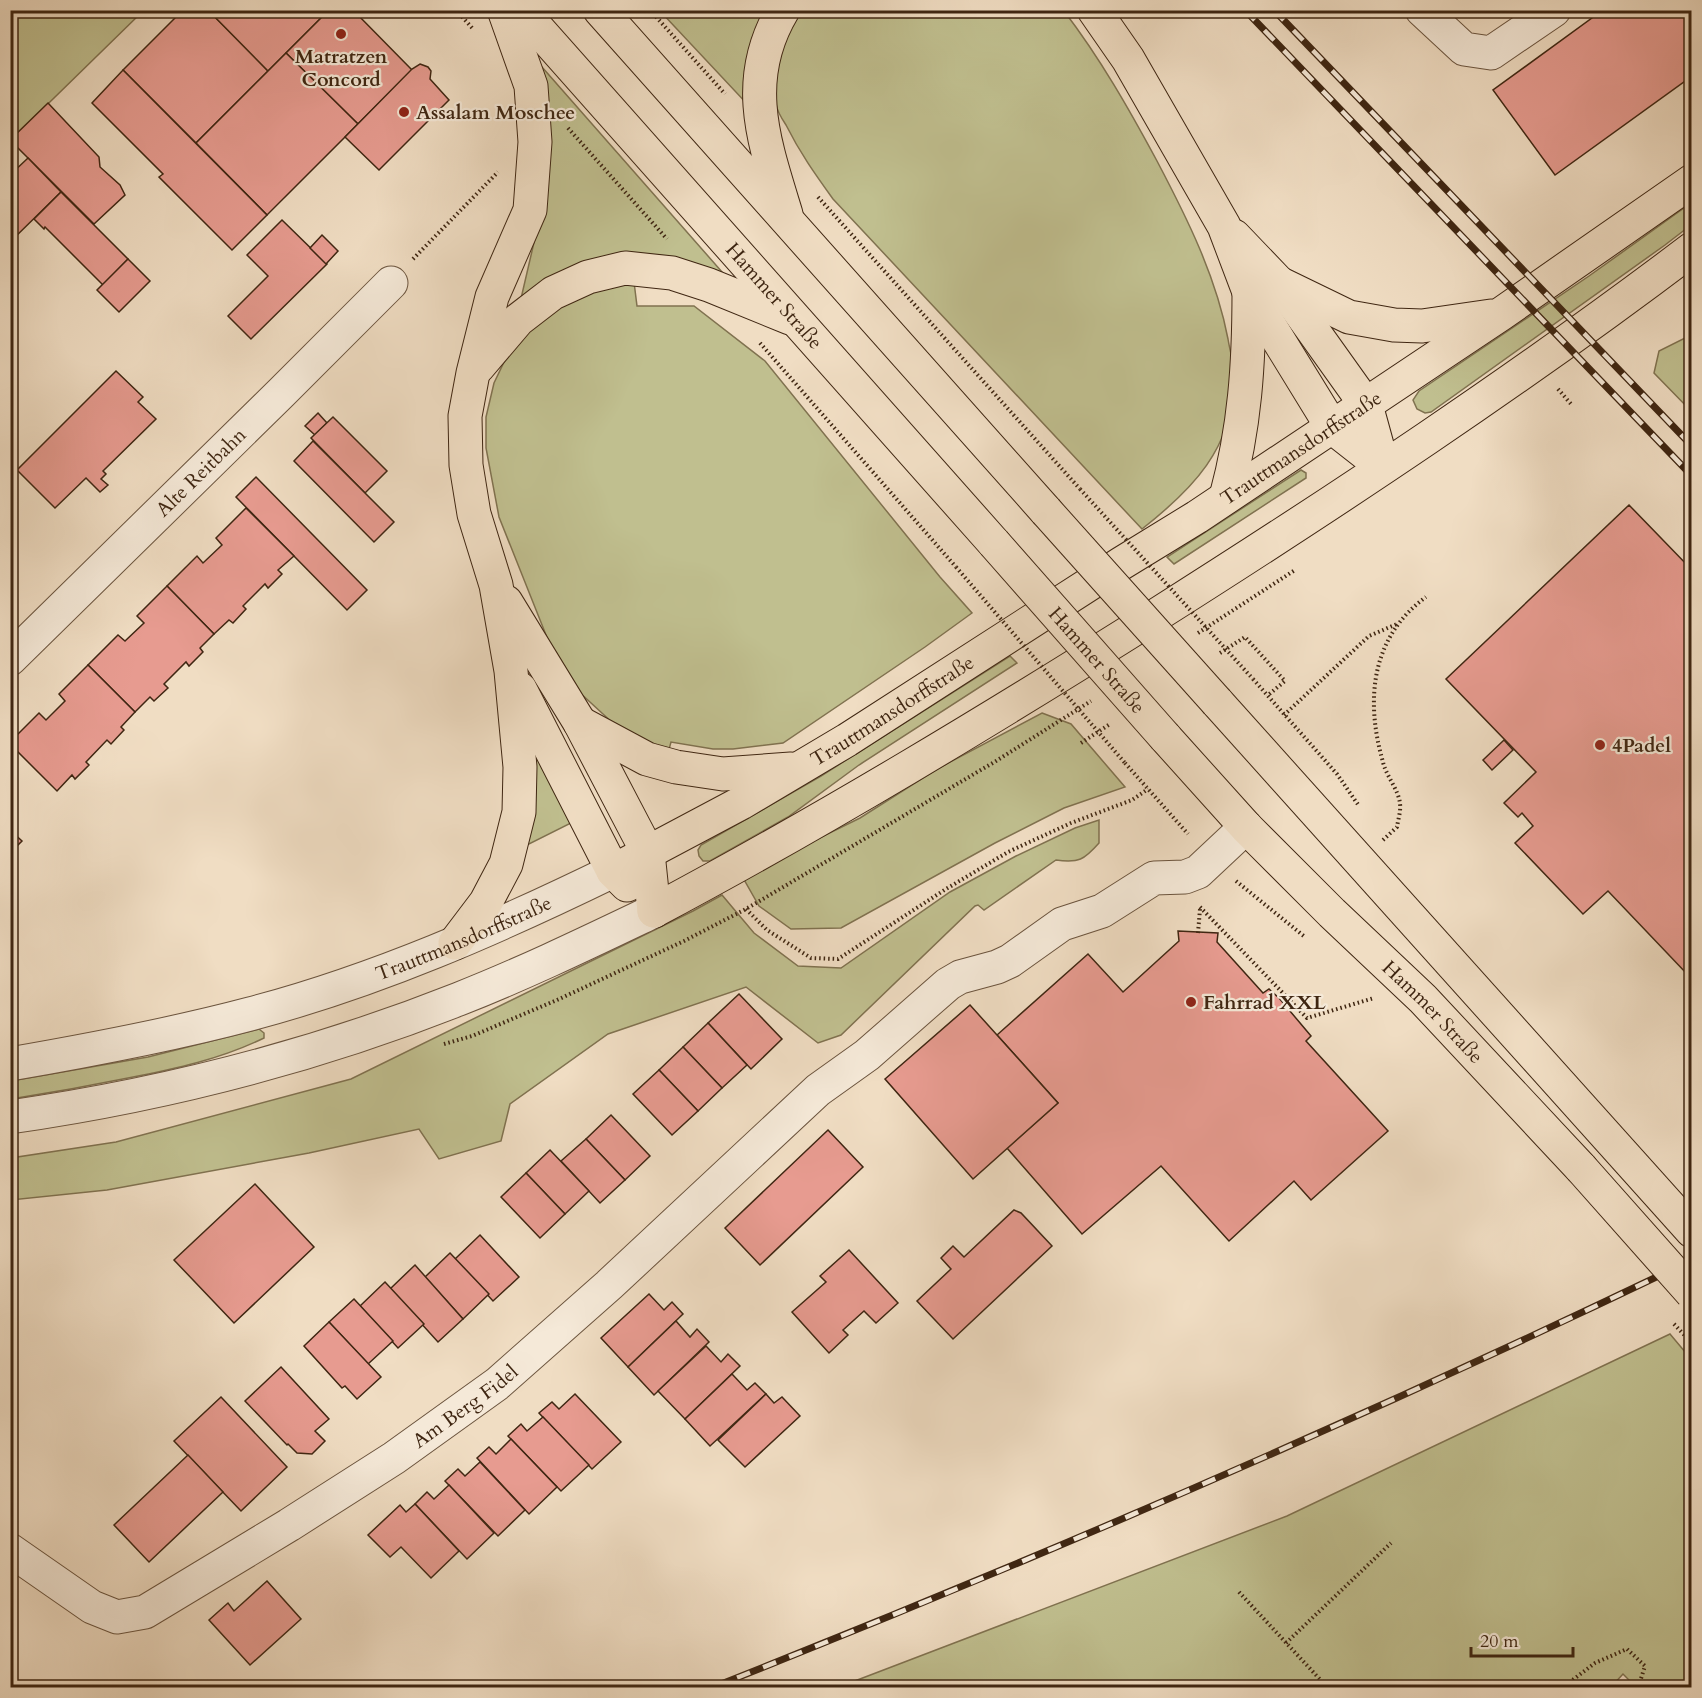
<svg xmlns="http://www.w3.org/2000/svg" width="1702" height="1698" font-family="Cardo,serif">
<rect width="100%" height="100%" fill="#f0ddc3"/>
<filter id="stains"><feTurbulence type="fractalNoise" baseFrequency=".00333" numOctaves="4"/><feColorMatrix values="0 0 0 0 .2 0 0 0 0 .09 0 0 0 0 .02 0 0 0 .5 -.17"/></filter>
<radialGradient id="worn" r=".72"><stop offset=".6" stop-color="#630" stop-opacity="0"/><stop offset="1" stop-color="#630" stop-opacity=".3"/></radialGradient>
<g fill="#c0bf8f" stroke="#807250" stroke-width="1.5">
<polygon points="11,11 143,11 11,140"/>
<polygon points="660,11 767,11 749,106"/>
<path d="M 798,11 L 1064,11 C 1100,58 1129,109 1157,161 C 1187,218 1216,276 1228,339 C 1230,352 1235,367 1235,380 C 1232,449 1193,489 1142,529 L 833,199 C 815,174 800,153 786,125 C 782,119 777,111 776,104 C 772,72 783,38 798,11 Z"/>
<polygon points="520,42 744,297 634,274 516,320 542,208"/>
<polygon points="1691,203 1691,225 1665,245 1431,412 1425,413 1417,409 1413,400 1419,391 1589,276"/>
<polygon points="634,282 637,306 694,306 765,361 940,577 972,613 925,647 783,743 733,749 713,749 671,742 668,753 616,726 578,691 548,640 499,517 486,448 486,417 494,383 506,358 540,318 581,294"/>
<polygon points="1691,335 1692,335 1691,411 1654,373 1659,351"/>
<polygon points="1301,470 1306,473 1306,478 1174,564 1167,557"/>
<polygon points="1010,656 1017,663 859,765 788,817 710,861 703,861 699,856 698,850 701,845 821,776"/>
<polygon points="1042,713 1071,724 1125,787 1064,808 995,843 841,928 791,929 759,906 742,876 860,818 937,769"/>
<polygon points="535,754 577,820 527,845"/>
<path d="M 1099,820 L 1099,843 C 1084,860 1079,863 1056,860 L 984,910 L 978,905 L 975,906 L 841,1035 L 818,1043 L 746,987 L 608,1034 L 510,1104 L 501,1141 L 439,1159 L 419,1129 L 309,1153 L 107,1190 L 11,1200 L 11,1158 L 116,1142 L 351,1079 L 693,911 L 722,895 L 754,933 L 798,966 L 841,968 L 950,892 L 1016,856 L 1075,828 Z"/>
<path d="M 259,1029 L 264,1033 L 264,1038 C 221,1059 175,1069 128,1078 C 89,1086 50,1093 11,1099 L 11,1081 L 148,1057 Z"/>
<polygon points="1670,1334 1691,1359 1691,1687 1636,1687 1623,1674 1610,1688 839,1687 1287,1516"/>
</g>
<g fill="#e79b90" stroke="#3f2612" stroke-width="1.5">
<polygon points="183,10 208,10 268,71 196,143 123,70"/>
<polygon points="208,10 329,10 268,71"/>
<polygon points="329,10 353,10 412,70 358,124 286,53"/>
<polygon points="1603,10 1692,10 1692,76 1555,175 1493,90"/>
<polygon points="286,53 358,124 267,215 196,143"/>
<polygon points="420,64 428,67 431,71 430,79 449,100 379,170 345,137 412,69"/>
<polygon points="123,70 267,215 232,250 159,177 163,174 92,103"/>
<polygon points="48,103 99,157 100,167 120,185 125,195 94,224 10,140"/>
<polygon points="28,158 61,192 10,242 10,175"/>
<polygon points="61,192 128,259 103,285 45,227 44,229 34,219"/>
<polygon points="282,220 327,264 251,339 228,316 268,276 247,255"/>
<polygon points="322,235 338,251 326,264 310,248"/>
<polygon points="128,259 150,281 119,312 97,290"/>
<polygon points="116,371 143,397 138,402 156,419 103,471 106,474 101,479 108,485 100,492 86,478 55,508 17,470"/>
<polygon points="318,413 327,423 315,435 305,426"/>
<polygon points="333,417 387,471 365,493 311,438"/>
<polygon points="313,441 394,522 374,542 294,461"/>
<polygon points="256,477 367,590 347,610 236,497"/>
<polygon points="1629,505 1692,570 1692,972 1688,975 1608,891 1583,914 1515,843 1533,826 1522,813 1518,817 1504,803 1536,772 1446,679"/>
<polygon points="246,508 294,556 278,570 282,574 268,588 265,584 243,606 246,609 233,623 229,620 214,634 167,586 197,556 203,563 222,545 216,538"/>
<polygon points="167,586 214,634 200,648 203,652 189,666 186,662 164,684 168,688 154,701 150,697 135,712 88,665 118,635 125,641 144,623 137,616"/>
<polygon points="88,665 135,712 121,727 124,730 111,744 107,740 86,762 89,765 75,779 72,775 57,791 10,744 10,742 39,713 46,720 65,701 59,694"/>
<polygon points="1504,740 1513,750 1492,770 1483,760"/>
<polygon points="10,830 22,841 10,853"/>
<polygon points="1178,931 1218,933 1217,942 1263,993 1269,989 1279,998 1311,1036 1306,1041 1388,1131 1311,1200 1294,1181 1229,1241 1161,1166 1082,1234 1007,1148 1058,1103 997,1035 1088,954 1123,992 1179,941"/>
<polygon points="739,994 782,1039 751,1069 708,1023"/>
<polygon points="970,1005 1058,1103 973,1179 885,1079"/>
<polygon points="708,1023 747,1065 722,1088 683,1047"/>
<polygon points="683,1047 722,1088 698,1111 659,1070"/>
<polygon points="659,1070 698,1111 672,1135 633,1094"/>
<polygon points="611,1115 650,1156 625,1180 586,1139"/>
<polygon points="828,1130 863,1167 760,1265 725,1228"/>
<polygon points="586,1139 625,1180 600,1203 561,1161"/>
<polygon points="550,1150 589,1191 565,1214 526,1173"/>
<polygon points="526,1173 565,1214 540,1238 501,1197"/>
<polygon points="255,1184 314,1247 234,1323 174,1260"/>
<polygon points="1014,1210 1021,1213 1052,1246 953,1339 917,1301 951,1269 941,1258 953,1246 964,1257"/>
<polygon points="480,1235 519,1277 493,1301 455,1259"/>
<polygon points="849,1250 898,1303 876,1323 864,1311 843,1330 848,1335 829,1353 792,1312 826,1282 820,1276"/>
<polygon points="450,1253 489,1294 463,1319 425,1277"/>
<polygon points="415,1265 463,1319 438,1342 390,1289"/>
<polygon points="385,1282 424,1324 398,1348 360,1306"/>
<polygon points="649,1294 664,1310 672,1302 683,1314 628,1367 601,1338"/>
<polygon points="354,1299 393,1341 368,1364 329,1322"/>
<polygon points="676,1321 690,1337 697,1329 709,1342 654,1395 628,1367"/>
<polygon points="329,1322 381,1377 357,1399 345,1386 342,1388 304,1346"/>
<polygon points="706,1346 721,1362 728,1354 740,1366 685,1419 658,1391"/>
<polygon points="281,1367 329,1419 315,1431 325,1441 312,1454 297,1453 288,1444 287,1445 245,1401"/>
<polygon points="732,1374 747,1390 755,1383 766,1394 710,1446 685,1419"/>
<polygon points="575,1394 621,1442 592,1469 539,1413 552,1402 559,1409"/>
<polygon points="766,1394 774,1403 782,1397 800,1416 745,1467 718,1440"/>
<polygon points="221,1397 287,1467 241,1511 174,1441"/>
<polygon points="543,1417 589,1465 561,1491 508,1436 521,1424 527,1431"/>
<polygon points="511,1439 557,1487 529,1514 477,1458 489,1447 496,1454"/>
<polygon points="188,1455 223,1492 149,1562 114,1525"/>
<polygon points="480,1462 525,1510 498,1536 445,1481 458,1469 465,1476"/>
<polygon points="449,1485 494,1533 467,1559 415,1504 427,1492 434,1499"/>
<polygon points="415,1504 459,1551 431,1578 401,1547 390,1557 368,1535 400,1505 406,1512"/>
<polygon points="267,1581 301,1619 250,1665 209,1620 228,1603 234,1611"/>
</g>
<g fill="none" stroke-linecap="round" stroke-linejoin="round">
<g stroke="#6b543e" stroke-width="35">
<g id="minor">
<polyline points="1422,10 1464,49 1491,53 1554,10"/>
<path id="s1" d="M 10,659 L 281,393 L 391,283"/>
<path id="s2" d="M 10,1064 C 91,1050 171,1035 250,1014 C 376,981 496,928 613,871"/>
<path d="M 10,1117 C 164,1095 315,1056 459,999 C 525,973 589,942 654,911"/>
<path id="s3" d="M 10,1550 L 92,1607 L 117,1617 L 145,1612 L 289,1525 L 394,1458 L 497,1384 L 609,1285 L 818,1090 L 867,1055 L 948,984 L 960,977 L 997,967 L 1010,961 L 1062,924 L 1102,911 L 1154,878 L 1185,877 L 1198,872 L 1246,827"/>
</g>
</g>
<g stroke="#3f2612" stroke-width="35">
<g id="major">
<path id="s4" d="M 521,10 L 994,543"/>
<polyline points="600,10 1046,511"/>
<path d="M 783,10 C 741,80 764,142 786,214"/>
<polyline points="1094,10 1128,59 1224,226 1249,292 1332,427 1383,467"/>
<polyline points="1234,236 1279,283 1366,405 1383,467"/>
<polyline points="1281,284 1349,317 1394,325 1422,326 1491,316"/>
<polyline points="478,367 518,320 553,293 588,277 625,268 672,273 709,285 790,318"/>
<path d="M 1226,497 C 1245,427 1249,364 1249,292"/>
<polyline points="506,602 580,723 648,853 654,911"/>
<polyline points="520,689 613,871 627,885"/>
<polyline points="1217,702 1692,1231"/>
<polyline points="580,723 647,759 676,767 723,774 791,769"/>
<path id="s5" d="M 1165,737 L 1246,827 L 1332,913 L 1423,999 L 1581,1168"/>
<path id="s6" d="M 613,871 L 741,803 L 847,740 L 1122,563 L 1197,517 L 1501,314 L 1692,181"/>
<path d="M 654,911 C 825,820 991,719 1155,616 C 1338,500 1519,380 1692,249"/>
<polyline points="455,943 486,902 506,864 519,812 520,767 511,671 496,585 474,514 466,465 465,416 473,373 492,297 530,210 535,142 531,86 504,10"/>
</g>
</g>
<g stroke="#3f2612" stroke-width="4" stroke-dasharray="1.5 3" stroke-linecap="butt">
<polyline points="456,10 474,30"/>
<polyline points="650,10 725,94"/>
<polyline points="568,128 667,239"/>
<polyline points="818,197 1080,489"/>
<polyline points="413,259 498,172"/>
<polyline points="760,343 956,567"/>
<polyline points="1558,389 1571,404"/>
<polyline points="1198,633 1295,570"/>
<polyline points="1220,653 1245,637 1285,681 1267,696"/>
<polyline points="1253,679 1337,774 1359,806"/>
<polyline points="1284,715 1369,636 1397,624"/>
<polyline points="1081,743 1110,724"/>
<polyline points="1125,763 1188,834"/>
<path d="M 1383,840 L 1397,827 C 1398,820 1401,811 1400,804 C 1399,790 1386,776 1383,762 C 1365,700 1371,637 1426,597"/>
<polyline points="1236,881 1305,937"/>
<polyline points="1200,907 1307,1018 1374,998"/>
<polyline points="746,909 767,930 811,958 838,959 946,889 1008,852 1071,823 1132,800 1148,789"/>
<polyline points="1198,933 1200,909"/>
<polyline points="444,1044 472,1036 557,1000 684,941 746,909 996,761 1091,701"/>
<polyline points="1674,1324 1692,1343"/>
<polyline points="1239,1592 1328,1688"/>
<polyline points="1286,1643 1391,1543"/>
<polyline points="1482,1688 1488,1682"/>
<polyline points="1562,1688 1595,1663 1627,1649 1645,1666 1638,1688"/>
</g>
<use href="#minor" stroke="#f5e9d8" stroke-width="33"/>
<use href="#major" stroke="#f0ddc3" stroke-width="33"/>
<g stroke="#3f2612" stroke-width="7">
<g id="rail">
<polyline points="1245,10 1692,476"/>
<polyline points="1274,10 1692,446"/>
<path d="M 711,1688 C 1043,1557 1370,1415 1692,1260"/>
</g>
</g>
<use href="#rail" stroke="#f5e9d8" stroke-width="4.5" stroke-dasharray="14" stroke-linecap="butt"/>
<g stroke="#3f2612" stroke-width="35" stroke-linecap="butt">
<g id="major-bridge">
<polyline points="1046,511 1217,702"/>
<path id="s7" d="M 994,543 L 1165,737"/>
<polyline points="1581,1168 1692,1293"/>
</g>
</g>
<g stroke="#3f2612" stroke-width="4" stroke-dasharray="1.5 3" stroke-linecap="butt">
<polyline points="1080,489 1253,679"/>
<polyline points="956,567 1125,763"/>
</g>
<use href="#major-bridge" stroke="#f0ddc3" stroke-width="33"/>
</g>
<g fill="#8f2418" stroke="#f5e9d8" stroke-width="2">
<circle cx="341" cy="34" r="6"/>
<circle cx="404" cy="112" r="6"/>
<circle cx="1600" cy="745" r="6"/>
<circle cx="1191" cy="1002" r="6"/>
</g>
<g text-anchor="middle" stroke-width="4.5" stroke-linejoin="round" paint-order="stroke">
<g font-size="20" font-weight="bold" fill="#3f2612" stroke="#f5e9d8" text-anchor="start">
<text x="341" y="63" text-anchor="middle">Matratzen<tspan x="341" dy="23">Concord</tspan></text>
<text x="416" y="119">Assalam Moschee</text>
<text x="1612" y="752">4Padel</text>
<text x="1203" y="1009">Fahrrad XXL</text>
</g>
<g font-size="20" fill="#3f2612" stroke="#f5e9d8">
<text dy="7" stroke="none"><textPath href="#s4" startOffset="382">Hammer Straße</textPath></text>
<text dy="7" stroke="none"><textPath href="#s6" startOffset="808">Trauttmansdorffstraße</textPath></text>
<text dy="7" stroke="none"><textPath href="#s1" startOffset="267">Alte Reitbahn</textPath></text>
<text dy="7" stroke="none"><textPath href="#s7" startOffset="156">Hammer Straße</textPath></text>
<text dy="7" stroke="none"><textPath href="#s6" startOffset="322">Trauttmansdorffstraße</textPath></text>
<text dy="7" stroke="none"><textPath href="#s2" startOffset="472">Trauttmansdorffstraße</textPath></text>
<text dy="7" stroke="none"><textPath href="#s5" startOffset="384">Hammer Straße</textPath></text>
<text dy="7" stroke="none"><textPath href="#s3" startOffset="536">Am Berg Fidel</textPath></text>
</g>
</g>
<rect width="1702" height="1698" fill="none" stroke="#f0ddc3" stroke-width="36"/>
<rect x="12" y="12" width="1678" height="1674" fill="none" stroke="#3f2612" stroke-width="3"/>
<rect x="18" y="18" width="1666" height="1662" fill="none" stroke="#3f2612" stroke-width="1.5"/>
<path d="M1471 1647v9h102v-9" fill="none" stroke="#3f2612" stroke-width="3"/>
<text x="1480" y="1647" font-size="18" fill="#3f2612" stroke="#f5e9d8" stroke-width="4.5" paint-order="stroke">20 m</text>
<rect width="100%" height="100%" filter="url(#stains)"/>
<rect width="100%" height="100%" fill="url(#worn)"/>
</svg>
